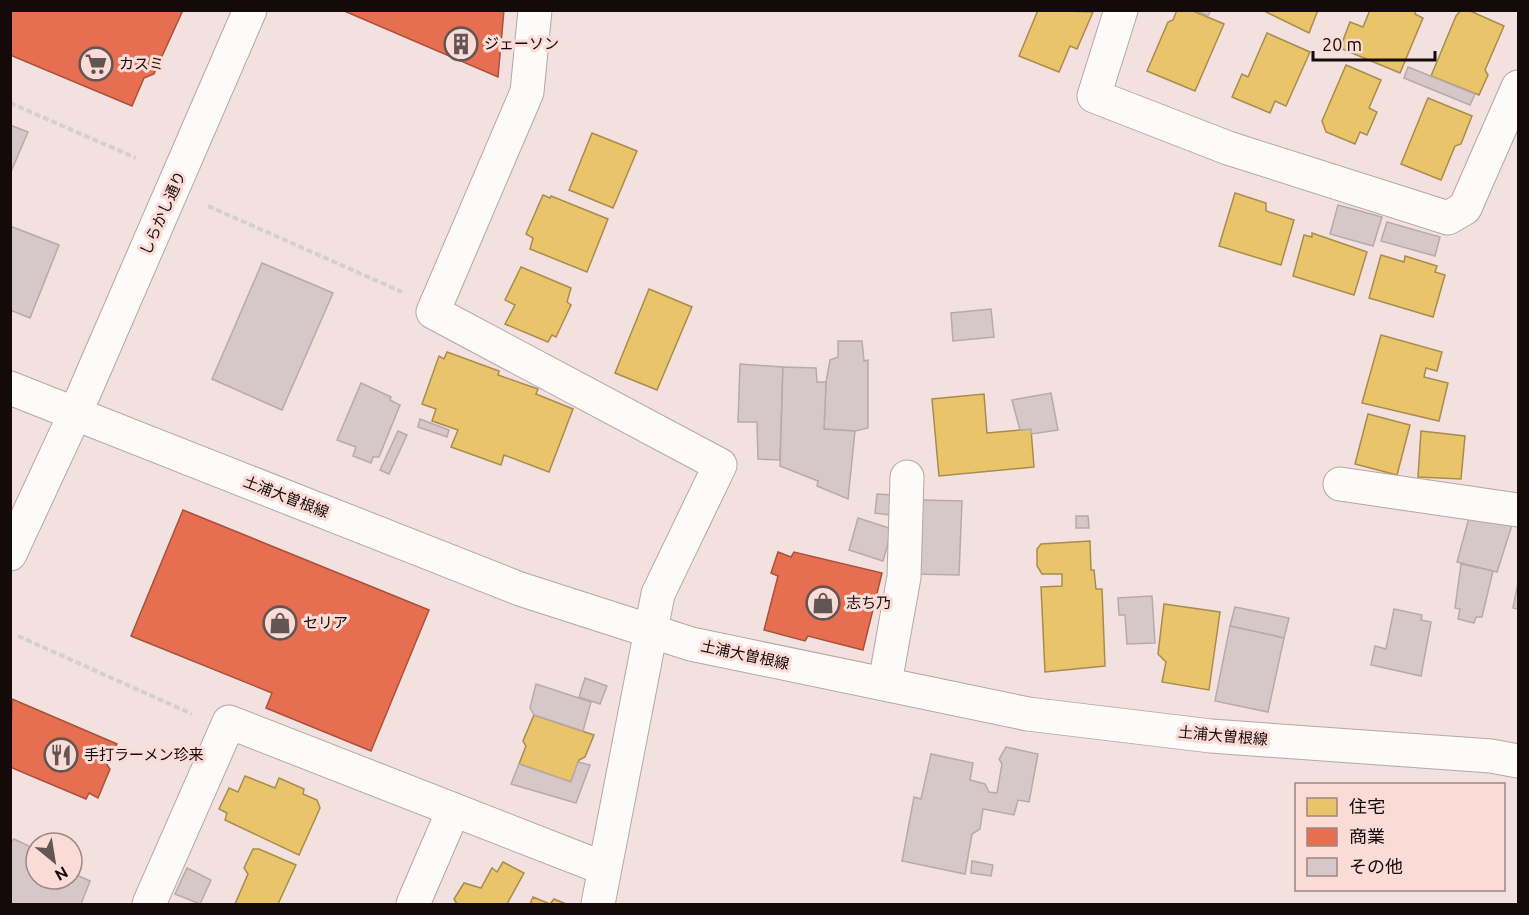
<svg xmlns="http://www.w3.org/2000/svg" width="1529" height="915" font-family="Ubuntu,'Noto Sans JP',sans-serif">
<rect width="100%" height="100%" fill="#f2e1de"/>
<g fill="#e9c46a" stroke="#a98c4d" stroke-width="1.5">
<polygon points="1038,10 1093,12 1077,49 1070,46 1059,72 1019,56"/>
<polygon points="1177,10 1191,10 1224,24 1195,91 1147,71 1168,22 1173,20"/>
<polygon points="1262,10 1318,10 1309,33"/>
<polygon points="1370,10 1416,10 1415,14 1423,18 1400,73 1340,48 1350,22 1363,27"/>
<polygon points="1461,10 1468,10 1504,26 1485,70 1488,75 1479,95 1431,76 1456,16"/>
<polygon points="1267,33 1310,52 1286,106 1275,101 1270,113 1232,97 1242,74 1248,77"/>
<polygon points="1346,65 1381,80 1369,108 1377,112 1367,135 1360,132 1355,144 1326,132 1322,121"/>
<polygon points="1428,98 1472,116 1461,144 1455,146 1441,180 1401,164"/>
<polygon points="592,133 637,151 613,208 569,190"/>
<polygon points="1235,193 1266,203 1266,211 1294,220 1281,265 1219,246"/>
<polygon points="543,195 550,198 551,196 608,219 587,272 530,249 533,238 526,234"/>
<polygon points="1312,233 1367,252 1354,295 1293,276 1304,235 1312,237"/>
<polygon points="1381,255 1404,262 1405,256 1437,266 1435,272 1445,275 1433,317 1369,298"/>
<polygon points="521,267 571,288 567,302 571,305 556,337 552,335 548,342 505,324 515,305 505,300"/>
<polygon points="649,289 692,307 657,390 615,373"/>
<polygon points="1381,335 1442,352 1437,371 1426,368 1424,377 1448,383 1439,421 1362,403"/>
<polygon points="447,352 499,371 498,375 538,389 536,394 573,409 549,472 504,455 501,465 451,447 458,430 432,421 436,409 422,404 439,356 444,359"/>
<polygon points="984,394 987,433 1031,429 1034,467 939,476 932,399"/>
<polygon points="1368,414 1410,425 1397,475 1355,464"/>
<polygon points="1421,431 1465,436 1461,479 1418,477"/>
<polygon points="1090,541 1091,570 1094,570 1096,589 1102,589 1105,666 1045,672 1041,587 1062,586 1062,574 1042,574 1037,566 1037,549 1041,544"/>
<polygon points="1164,604 1220,612 1209,690 1162,682 1166,662 1158,654"/>
<polygon points="534,715 594,735 585,757 579,760 571,782 519,764 526,746 523,741"/>
<polygon points="245,776 275,788 279,778 304,789 303,794 317,800 320,808 299,855 225,820 227,813 219,809 229,788 238,792"/>
<polygon points="253,849 259,849 296,865 278,904 235,904 248,874 244,868"/>
<polygon points="503,862 524,873 507,904 457,904 454,899 464,883 481,888 492,868 497,872"/>
<polygon points="533,897 550,904 554,899 566,904 530,904"/>
</g>
<g fill="#e76f51" stroke="#a8513b" stroke-width="1.5">
<polygon points="10,10 183,10 154,74 144,78 132,106 10,55"/>
<polygon points="342,10 504,10 498,77"/>
<polygon points="183,510 429,610 371,751 266,708 272,693 131,636"/>
<polygon points="778,552 791,557 794,552 882,573 863,650 808,636 805,641 764,630 778,576 771,573"/>
<polygon points="12,699 117,744 107,765 110,769 98,798 89,793 86,799 10,767"/>
</g>
<g fill="#d6c8c8" stroke="#b7aaa9" stroke-width="1.5">
<polygon points="1195,10 1211,10 1208,16"/>
<polygon points="1408,67 1475,94 1470,105 1404,78"/>
<polygon points="10,125 28,132 10,174"/>
<polygon points="1338,205 1382,217 1373,246 1330,234"/>
<polygon points="1387,222 1440,237 1435,256 1381,241"/>
<polygon points="10,226 59,245 30,318 10,310"/>
<polygon points="262,263 333,293 282,410 212,379"/>
<polygon points="991,309 994,337 953,341 951,313"/>
<polygon points="838,341 862,341 864,361 868,360 868,428 855,431 824,429 826,382 830,360 838,357"/>
<polygon points="740,364 783,367 780,460 758,459 757,422 738,422"/>
<polygon points="783,367 816,368 817,382 826,382 824,429 855,431 848,499 817,486 818,481 780,466"/>
<polygon points="361,383 391,397 390,400 400,405 379,457 373,457 371,463 353,456 356,447 337,440"/>
<polygon points="1051,393 1058,430 1031,434 1031,429 1020,430 1012,400"/>
<polygon points="420,419 449,430 447,437 418,427"/>
<polygon points="398,431 407,435 389,474 380,470"/>
<polygon points="877,494 892,495 890,515 875,513"/>
<polygon points="920,500 962,501 959,575 917,574"/>
<polygon points="1470,514 1512,525 1497,572 1457,562"/>
<polygon points="1076,516 1088,516 1089,528 1076,528"/>
<polygon points="858,518 892,529 883,561 849,550"/>
<polygon points="1461,564 1493,571 1482,617 1476,617 1474,623 1458,619 1460,609 1455,608"/>
<polygon points="1518,583 1518,609 1513,608"/>
<polygon points="1152,596 1155,643 1127,644 1125,615 1119,615 1118,598"/>
<polygon points="1235,607 1289,618 1284,638 1230,626"/>
<polygon points="1394,609 1422,615 1421,620 1431,622 1421,676 1371,665 1375,646 1386,649"/>
<polygon points="1230,626 1284,638 1268,712 1215,701"/>
<polygon points="585,678 607,686 600,704 579,697"/>
<polygon points="536,684 591,702 583,731 534,715 530,708"/>
<polygon points="1006,747 1038,754 1029,802 1018,800 1014,815 983,809 980,829 972,834 965,874 902,861 914,797 921,799 931,754 973,763 970,780 985,784 989,792 997,793 1002,764 999,759"/>
<polygon points="578,762 590,765 576,803 511,784 519,764 571,782"/>
<polygon points="14,839 33,848 36,857 36,879 72,879 72,873 90,881 81,904 10,904 10,843"/>
<polygon points="972,861 993,865 991,876 971,873"/>
<polygon points="187,868 211,880 200,904 175,894"/>
</g>
<g fill="none" stroke-linecap="round" stroke-linejoin="round">
<g stroke="#b4a7a4" stroke-width="35">
<g id="minor">
<polyline points="535,10 527,92 433,312 720,465 658,594 598,904"/>
<polyline points="1121,10 1094,96 1228,148 1448,218 1465,208 1518,87"/>
<polyline points="1340,484 1518,510"/>
<polyline points="10,554 75,414 250,10"/>
<polyline points="885,683 904,577 907,477"/>
<polyline points="149,904 229,722 603,868"/>
<polyline points="413,904 453,811"/>
</g>
</g>
<g stroke="#b4a7a4" stroke-width="35">
<polyline id="major" points="10,388 520,589 691,644 1028,714 1211,736 1491,756 1518,761"/>
</g>
<g stroke="#d5d0cf" stroke-width="4" stroke-dasharray="6 3" stroke-linecap="butt">
<polyline points="10,103 136,158"/>
<polyline points="208,206 402,292"/>
<polyline points="18,636 192,714"/>
</g>
<use href="#minor" stroke="#fdfafa" stroke-width="33"/>
<use href="#major" stroke="#fdfafa" stroke-width="33"/>
</g>
<defs>
<g id="building-ring" transform="scale(1.725)"><circle r="9.5" fill="#fadbd6" stroke="#625554" stroke-width="1.5"/><path d="M-4-6H4V6H1V3H-1V6H-4ZM-2.5-4.3h1.7v1.8h-1.7ZM.8-4.3h1.7v1.8H.8ZM-2.5-1h1.7V.8h-1.7ZM.8-1h1.7V.8H.8Z" fill="#625554"/></g>
<g id="supermarket-ring" transform="scale(1.725)"><circle r="9.5" fill="#fadbd6" stroke="#625554" stroke-width="1.5"/><path d="M-6-5.5h2.5l.6 2H6L4.5 2H-2.5L-4.4-4H-6ZM-1.5 3.2a1.3 1.3 0 1 0 .1 0ZM3 3.2a1.3 1.3 0 1 0 .1 0Z" fill="#625554"/></g>
<g id="shop-ring" transform="scale(1.725)"><circle r="9.5" fill="#fadbd6" stroke="#625554" stroke-width="1.5"/><path d="M-5-2.5h2.3a2.7 3.5 0 0 1 5.4 0H5L5.5 6h-11ZM-1.5-2.5h3a1.5 2.3 0 0 0-3 0Z" fill="#625554"/></g>
<g id="restaurant-ring" transform="scale(1.725)"><circle r="9.5" fill="#fadbd6" stroke="#625554" stroke-width="1.5"/><path d="M-5-6h1v4h1v-4h1v4h1v-4h1v5L-1.5 .5V6h-2V.5L-5-1ZM5-6V6H3V1.5H1.5Q1.5-4 5-6Z" fill="#625554"/></g>
</defs>
<g fill-rule="evenodd">
<use href="#building-ring" x="461" y="44"/>
<use href="#supermarket-ring" x="96" y="64"/>
<use href="#shop-ring" x="823" y="603"/>
<use href="#shop-ring" x="280" y="623"/>
<use href="#restaurant-ring" x="61" y="755"/>
</g>
<g text-anchor="middle" stroke-width="6" stroke-linejoin="round" paint-order="stroke">
<g font-size="15" fill="#140a09" stroke="#fadbd6" text-anchor="start">
<text x="484" y="49">ジェーソン</text>
<text x="119" y="69">カスミ</text>
<text x="846" y="608">志ち乃</text>
<text x="303" y="628">セリア</text>
<text x="84" y="760">手打ラーメン珍来</text>
</g>
<g font-size="15" fill="#140a09" stroke="#fadbd6">
<text transform="translate(163 213) rotate(-66)" y="5">しらかし通り</text>
<text transform="translate(286 497) rotate(21)" y="5">土浦大曽根線</text>
<text transform="translate(745 655) rotate(12)" y="5">土浦大曽根線</text>
<text transform="translate(1223 736) rotate(5)" y="5">土浦大曽根線</text>
</g>
</g>
<rect width="1529" height="915" fill="none" stroke="#140a09" stroke-width="24"/>
<rect x="1295" y="783" width="210" height="108" fill="#fadbd6" stroke="#9e8784" stroke-width="1.5"/>
<rect x="1307" y="798" width="30" height="18" fill="#e9c46a" stroke="#9e8784" stroke-width="1.5"/>
<text x="1349" y="813" font-size="18" fill="#140a09">住宅</text>
<rect x="1307" y="828" width="30" height="18" fill="#e76f51" stroke="#9e8784" stroke-width="1.5"/>
<text x="1349" y="843" font-size="18" fill="#140a09">商業</text>
<rect x="1307" y="858" width="30" height="18" fill="#d6c8c8" stroke="#9e8784" stroke-width="1.5"/>
<text x="1349" y="873" font-size="18" fill="#140a09">その他</text>
<g transform="translate(54 861) rotate(150)"><circle r="28" fill="#fadbd6" stroke="#9e8784" stroke-width="1.5"/>
<path d="M0-4.5L10 22L0 15L-10 22Z" fill="#625554"/>
<text y="-9" font-size="16" font-weight="bold" text-anchor="middle" fill="#140a09">N</text>
</g>
<path d="M1313 51v9h122v-9" fill="none" stroke="#140a09" stroke-width="3"/>
<text x="1322" y="51" font-size="18" fill="#140a09" stroke="#fadbd6" stroke-width="4.5" paint-order="stroke">20 m</text>
</svg>
